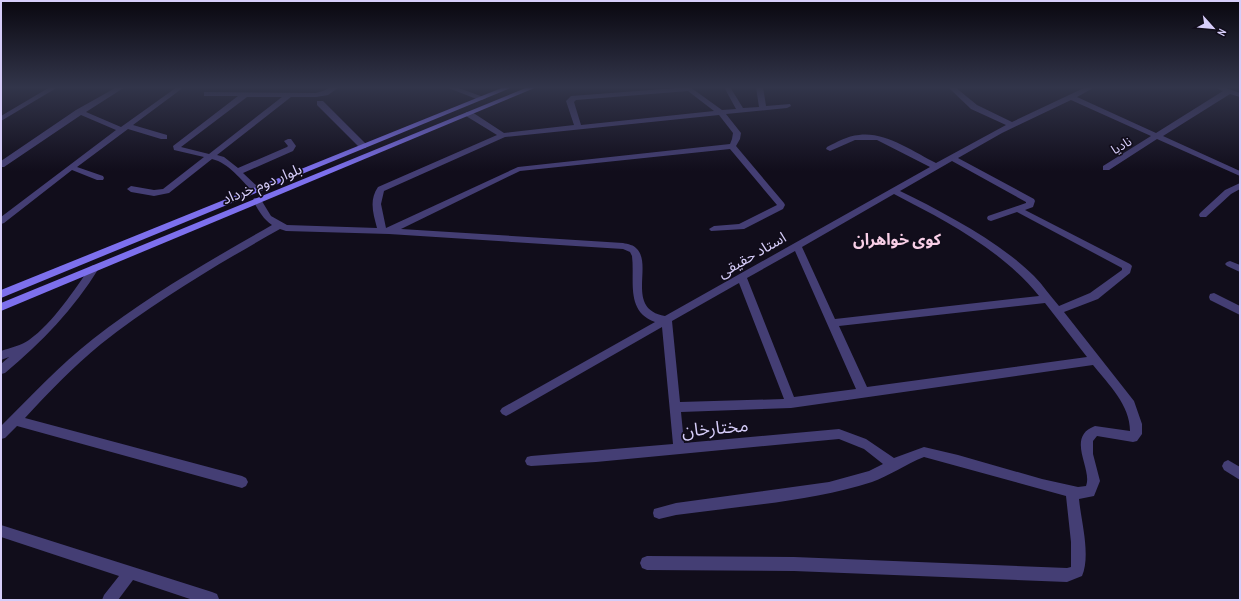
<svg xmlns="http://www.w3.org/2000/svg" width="1241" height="601" font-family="'PT Sans Narrow','Noto Sans Arabic',sans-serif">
<rect width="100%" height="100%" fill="#110d1b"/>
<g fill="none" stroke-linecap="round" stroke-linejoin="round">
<g fill="#443e74" fill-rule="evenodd">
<polygon points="50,87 58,87 1,121 1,116"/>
<polygon points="117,87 125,87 86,112 121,127 177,87 184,87 133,125 167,135 167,139 161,139 128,129 77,167 103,176 104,178 103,180 97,180 72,170 4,223 1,224 1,217 116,130 81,115 4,167 1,167 1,161 76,110"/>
<path d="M 331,87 L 339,87 L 328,95 L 316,97 L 291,97 L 217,155 L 224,157 L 238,168 L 287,147 L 288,146 L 284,141 L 288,139 L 291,139 L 296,146 L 293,151 L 243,173 L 259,188 L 260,190 L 259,192 L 253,192 C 241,180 229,163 212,159 L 169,193 L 154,196 L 131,192 L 127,189 L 131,186 L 154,190 L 163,189 L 204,157 L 174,150 L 173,146 L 238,96 L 204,96 L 204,92 L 316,93 L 323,91 ZM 247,97 L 282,97 L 209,154 L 181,147 Z"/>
<polygon points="446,87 456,87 486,98 482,100 479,100"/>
<path d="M 690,87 L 722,110 L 736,109 L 724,87 L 730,87 L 743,108 L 759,107 L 756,87 L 763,87 L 766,106 L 790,104 L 791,106 L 787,108 L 726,114 L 741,133 L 740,139 L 736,146 L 784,203 L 785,205 L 783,209 L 744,229 L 711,231 L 709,229 L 714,226 L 739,224 L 777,205 L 730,149 L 520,171 L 401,229 L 623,243 C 628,244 634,245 637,249 C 653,266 625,309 665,316 L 930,167 L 877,140 L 855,140 L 830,151 L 826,149 L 827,147 C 837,142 847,136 859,135 C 884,131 914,152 936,163 L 1006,125 L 971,109 L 948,87 L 955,87 L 977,105 L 1012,122 L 1086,87 L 1094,87 L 1093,88 L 1077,97 L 1156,133 L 1223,91 L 1216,88 L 1215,87 L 1223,87 L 1240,93 L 1240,97 L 1230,94 L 1163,136 L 1240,171 L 1240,176 L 1157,139 L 1109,170 L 1103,170 L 1103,166 L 1151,136 L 1071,100 L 1002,133 L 958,158 L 1034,199 L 1035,201 L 1033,207 L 1025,210 L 1130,264 L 1132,266 L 1130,273 L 1098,299 L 1064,312 L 1134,401 L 1142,424 L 1142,434 L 1137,441 L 1133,442 L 1097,436 L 1093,441 L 1093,454 L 1100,481 L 1094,496 L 1079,499 C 1081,521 1091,555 1082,576 L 1067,582 L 794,571 L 647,570 L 642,568 L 640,563 L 642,558 L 647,556 L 794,557 L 1067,568 L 1071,567 L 1071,542 L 1066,496 L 924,457 C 906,464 889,476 872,482 C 810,502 740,506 676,515 L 659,519 L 654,517 L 653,513 L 654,509 L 676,503 L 829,482 L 869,471 L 883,464 L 864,449 L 839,439 L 596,462 L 531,466 L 527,465 L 525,461 L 527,457 L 531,456 L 673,444 L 662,327 L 510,414 L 506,416 L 502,414 L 500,411 L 502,408 L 655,322 C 625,311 635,280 632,256 L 630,252 L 623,249 L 389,234 L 286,231 L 280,229 C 218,264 157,300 101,344 C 74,366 49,392 25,418 L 242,476 L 246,478 L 248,482 L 246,486 L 242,488 L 17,426 L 5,438 L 1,439 L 1,426 C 31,396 60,365 93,339 C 149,295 211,260 272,225 C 263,219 258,210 253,200 L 254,198 L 260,198 L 271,216 L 287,225 L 377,228 C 373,213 369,200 378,187 L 497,135 L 466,116 L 466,112 L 472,112 L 504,133 L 574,125 L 566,101 L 571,96 ZM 688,91 L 714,111 L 581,125 L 574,102 L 576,100 ZM 719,115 L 733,133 L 732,139 L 730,144 L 518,167 L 386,228 L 381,204 L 384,191 L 505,137 ZM 952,161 L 1026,202 L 1026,203 L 988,216 L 987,218 L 988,220 L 991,221 L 1017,212 L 1122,268 L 1122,270 L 1090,293 L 1059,306 C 1050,296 1043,285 1034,276 C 1000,242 943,212 900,191 ZM 894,194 C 946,221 1002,250 1039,296 L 835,319 L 802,247 ZM 795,251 L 856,389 L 794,397 L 747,278 ZM 739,283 L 784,399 L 680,402 L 672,321 ZM 1045,303 L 1087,357 L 867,387 L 839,326 ZM 1093,365 C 1109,385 1130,405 1130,431 L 1095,426 C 1065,437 1093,469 1086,486 L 1078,487 L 1042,479 L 958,455 L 924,447 L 894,458 L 866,439 L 839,429 L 684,443 L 681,412 L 791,408 Z"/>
<polygon points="317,101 323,101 366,144 366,148 360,148 317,105"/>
<polygon points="1240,183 1240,189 1231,194 1206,217 1200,217 1199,215 1200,213 1225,190"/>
<polygon points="1230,261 1240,265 1240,272 1227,266 1225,264 1227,262"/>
<path d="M 94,265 L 99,268 C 74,309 42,342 5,373 L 1,374 L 1,364 L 9,357 L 1,360 L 1,351 C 10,348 22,345 29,340 C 53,323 75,289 91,266 Z"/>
<polygon points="1214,293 1240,306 1240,315 1210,300 1209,297 1210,294"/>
<polygon points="1228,460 1240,467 1240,480 1224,470 1222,466 1224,462"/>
<polygon points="1,525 212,592 217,594 219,599 193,600 133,580 118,600 102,600 104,595 119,576 1,537"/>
</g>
<g fill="#7d70ed" fill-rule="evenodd">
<polygon points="504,87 513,87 1,298 1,290"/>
<polygon points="528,87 537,87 1,311 1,303"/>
</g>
</g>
<linearGradient id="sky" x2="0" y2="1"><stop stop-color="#09070f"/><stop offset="0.51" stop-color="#32354a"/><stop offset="1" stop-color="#32354a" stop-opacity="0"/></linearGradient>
<rect width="1241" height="171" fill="url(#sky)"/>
<g text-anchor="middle" stroke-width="3.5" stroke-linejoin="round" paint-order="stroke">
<g font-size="13" fill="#d6cdf9" stroke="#110d1b">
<text transform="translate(1121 145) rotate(-31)" y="5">نادیا</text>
</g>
<g font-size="15" fill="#d6cdf9" stroke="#110d1b">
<text transform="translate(262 184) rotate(-22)" y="5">بلوار دوم خرداد</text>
<text transform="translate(752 255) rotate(-30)" y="5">استاد حقیقی</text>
</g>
<g font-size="16" font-weight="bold" fill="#f9cfe7" stroke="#110d1b">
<text x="897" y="245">کوی خواهران</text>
</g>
<g font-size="18" fill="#d6cdf9" stroke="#110d1b">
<text transform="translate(715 428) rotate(-5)" y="6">مختارخان</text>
</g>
</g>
<rect width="1241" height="601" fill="none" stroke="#d6cdf9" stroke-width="4"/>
<g transform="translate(1213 28) rotate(117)" stroke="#110d1b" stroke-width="3" paint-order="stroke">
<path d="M0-3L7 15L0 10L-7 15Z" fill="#d6cdf9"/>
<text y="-6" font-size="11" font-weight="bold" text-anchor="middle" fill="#d6cdf9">N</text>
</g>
</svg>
